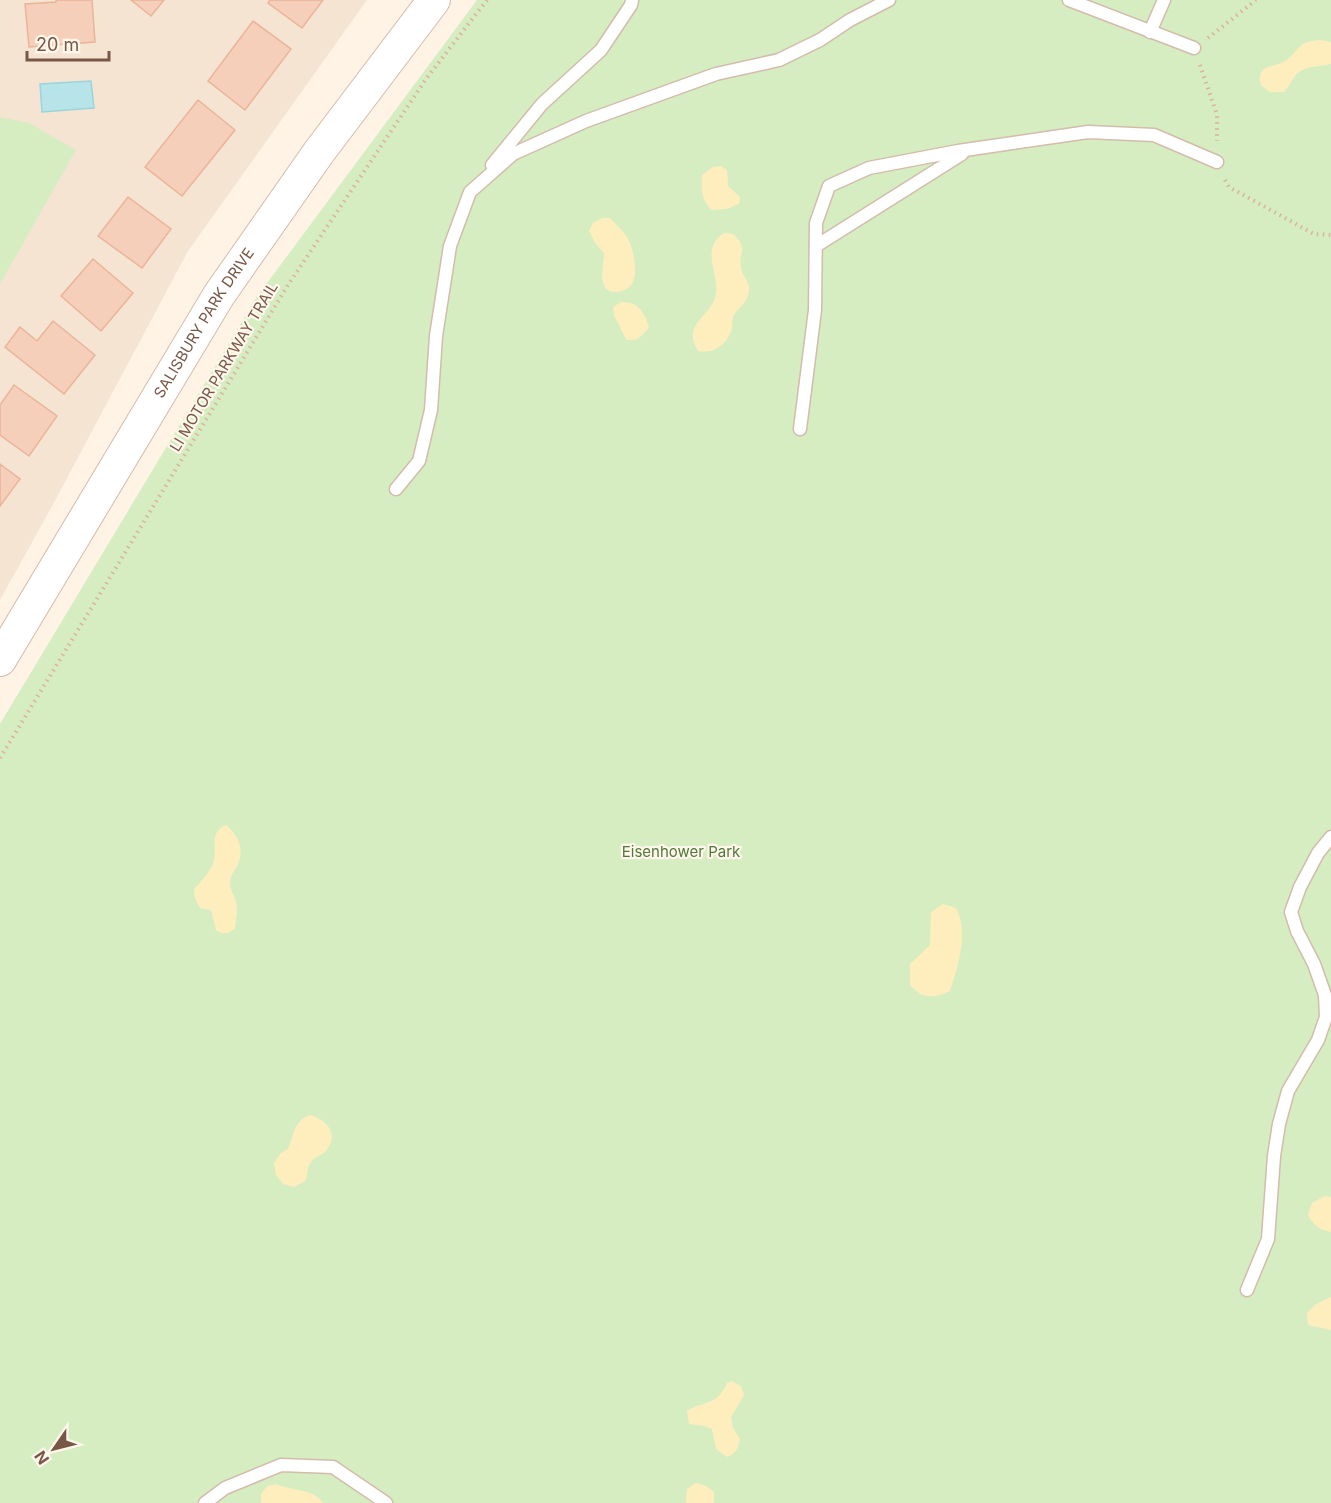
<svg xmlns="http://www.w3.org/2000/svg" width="1331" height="1503" font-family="Inter,sans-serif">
<rect width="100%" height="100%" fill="#fef3e4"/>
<polygon fill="#f6e4d2" points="0,0 367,0 188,251 50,510 0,600"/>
<g fill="#d5edc1">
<polygon points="477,0 1331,0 1331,1503 0,1503 0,724 256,298"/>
<polygon points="0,117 29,123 76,150 0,284"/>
</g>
<g fill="#ffeebd">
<path d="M 1320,40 L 1331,42 L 1331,64 C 1319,67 1304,65 1295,76 C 1291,81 1289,87 1284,92 L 1270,92 L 1261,85 C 1255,62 1277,69 1288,59 C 1303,46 1298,42 1320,40 Z"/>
<path d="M 721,166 L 727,170 L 728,186 L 740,197 L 739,204 L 726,209 L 712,210 C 701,200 701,189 702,175 L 713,167 Z"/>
<path d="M 602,218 L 610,218 C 616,225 627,234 630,243 C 634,253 638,275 632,284 C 626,293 608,296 604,285 C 600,276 604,264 604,253 L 595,243 L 589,231 L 593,223 Z"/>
<path d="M 724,233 L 733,234 C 749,249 738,251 741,268 C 742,276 750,281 749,290 C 748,304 735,309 733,318 C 732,322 733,327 731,332 C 725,346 713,354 698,351 C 682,325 707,319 715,298 C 722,276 698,250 724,233 Z"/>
<path d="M 621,302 C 639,302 644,312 649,327 C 642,336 638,341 627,340 C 621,332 620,324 614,316 L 613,307 Z"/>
<path d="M 226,825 C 239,836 245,850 237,866 C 233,873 230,876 230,883 C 230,890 234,895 236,901 C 238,911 236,920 235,929 C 227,934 223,935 216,930 L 211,910 L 200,908 L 195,898 L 194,889 C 201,881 212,871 214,860 C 217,846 209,832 226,825 Z"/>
<path d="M 943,904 L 956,908 C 969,932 958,967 950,991 C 933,999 923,999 910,985 L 910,964 L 930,945 L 931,912 Z"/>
<path d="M 310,1115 C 327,1120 340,1134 326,1151 C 321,1156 314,1157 310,1163 C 307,1168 308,1175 305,1181 L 294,1187 L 283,1184 L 276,1175 L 274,1163 L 281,1153 L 288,1149 C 295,1133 292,1123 310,1115 Z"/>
<path d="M 1325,1196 L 1331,1197 L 1331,1232 C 1320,1230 1313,1225 1308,1215 L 1312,1203 Z"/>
<polygon points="1331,1297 1331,1330 1308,1325 1307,1313 1316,1304"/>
<path d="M 732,1381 L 741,1386 L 744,1395 L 731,1417 L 733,1428 L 740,1439 C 738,1449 736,1453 727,1457 L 716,1449 L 712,1429 L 705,1426 L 689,1424 L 687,1411 C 706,1400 717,1406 727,1383 Z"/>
<polygon points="696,1483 706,1486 714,1492 714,1503 686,1503 687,1489"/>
<path d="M 276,1484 C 292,1491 315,1489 323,1503 L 261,1503 L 261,1494 L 267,1486 Z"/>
</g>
<polygon fill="#b7e4e9" stroke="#9cd4dc" stroke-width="1.5" points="91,81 94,108 42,112 40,84"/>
<g fill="#f6cfba" stroke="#eab499" stroke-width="1.5">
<polygon points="56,0 92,0 95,42 29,47 25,4 56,2"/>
<polygon points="131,0 164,0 151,16"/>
<polygon points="270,0 323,0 302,28 268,3"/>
<polygon points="253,21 291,49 245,110 208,81"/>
<polygon points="198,100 235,130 182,196 145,167"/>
<polygon points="128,197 171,229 142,268 98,236"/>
<polygon points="93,259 133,293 101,331 61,296"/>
<polygon points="53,321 95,355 64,394 5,347 20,327 37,341"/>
<polygon points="14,385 57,416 29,456 0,435 0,405"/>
<polygon points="0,464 20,479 0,506"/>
</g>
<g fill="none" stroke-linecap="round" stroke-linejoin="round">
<g stroke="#d3bcac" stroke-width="15">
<g id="lane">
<polyline points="1069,0 1194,48"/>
<polyline points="1150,32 1164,0"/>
<polyline points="492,165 542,104 601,50 631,5 632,0"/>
<polyline points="816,246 962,154"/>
<polyline points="800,429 815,310 816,223 829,186 869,168 958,151 1088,132 1154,135 1217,162"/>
<polyline points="396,489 419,461 431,410 436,336 450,246 470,192 513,154 586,121 716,74 779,60 820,40 850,20 889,0"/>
<polyline points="1247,1290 1268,1239 1274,1156 1279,1124 1288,1091 1318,1040 1326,1017 1325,995 1314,964 1297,931 1291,912 1300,887 1318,853 1331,837"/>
<polyline points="205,1503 225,1488 281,1465 333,1467 386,1503"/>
</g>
</g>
<g stroke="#d6bba9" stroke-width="34">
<g id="secondary">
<path id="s1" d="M 0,660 L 219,295 L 319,152 L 434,0"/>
</g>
</g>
<g stroke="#dbb29c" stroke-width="4" stroke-dasharray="1.5 4.5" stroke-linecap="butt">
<polyline points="1208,38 1256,0"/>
<polyline points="1200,65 1217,115 1217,141"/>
<polyline points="1225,180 1229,187 1314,234 1331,235"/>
<polyline points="0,758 288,285 426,79 487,0"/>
</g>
<use href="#lane" stroke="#fff" stroke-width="12"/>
<use href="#secondary" stroke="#fff" stroke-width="32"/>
</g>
<g text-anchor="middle" stroke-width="4.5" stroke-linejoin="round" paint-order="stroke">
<g font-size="15" fill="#795747" stroke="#fff7ec">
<text dy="5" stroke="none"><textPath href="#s1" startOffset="394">SALISBURY PARK DRIVE</textPath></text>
<text transform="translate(224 367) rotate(-59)" y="5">LI MOTOR PARKWAY TRAIL</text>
</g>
<g font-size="15" fill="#507a3c" stroke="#fff7ec">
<text x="681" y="857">Eisenhower Park</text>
</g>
</g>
<g transform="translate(54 1449) rotate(235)" stroke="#fff7ec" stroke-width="4.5" paint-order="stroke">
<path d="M0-4.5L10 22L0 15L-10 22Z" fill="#795747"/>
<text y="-9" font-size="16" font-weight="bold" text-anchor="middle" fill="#795747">N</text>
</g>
<path d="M27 51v9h82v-9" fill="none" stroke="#795747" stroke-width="3"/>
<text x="36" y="51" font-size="18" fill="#795747" stroke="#fff7ec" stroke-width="4.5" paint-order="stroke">20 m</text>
</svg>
